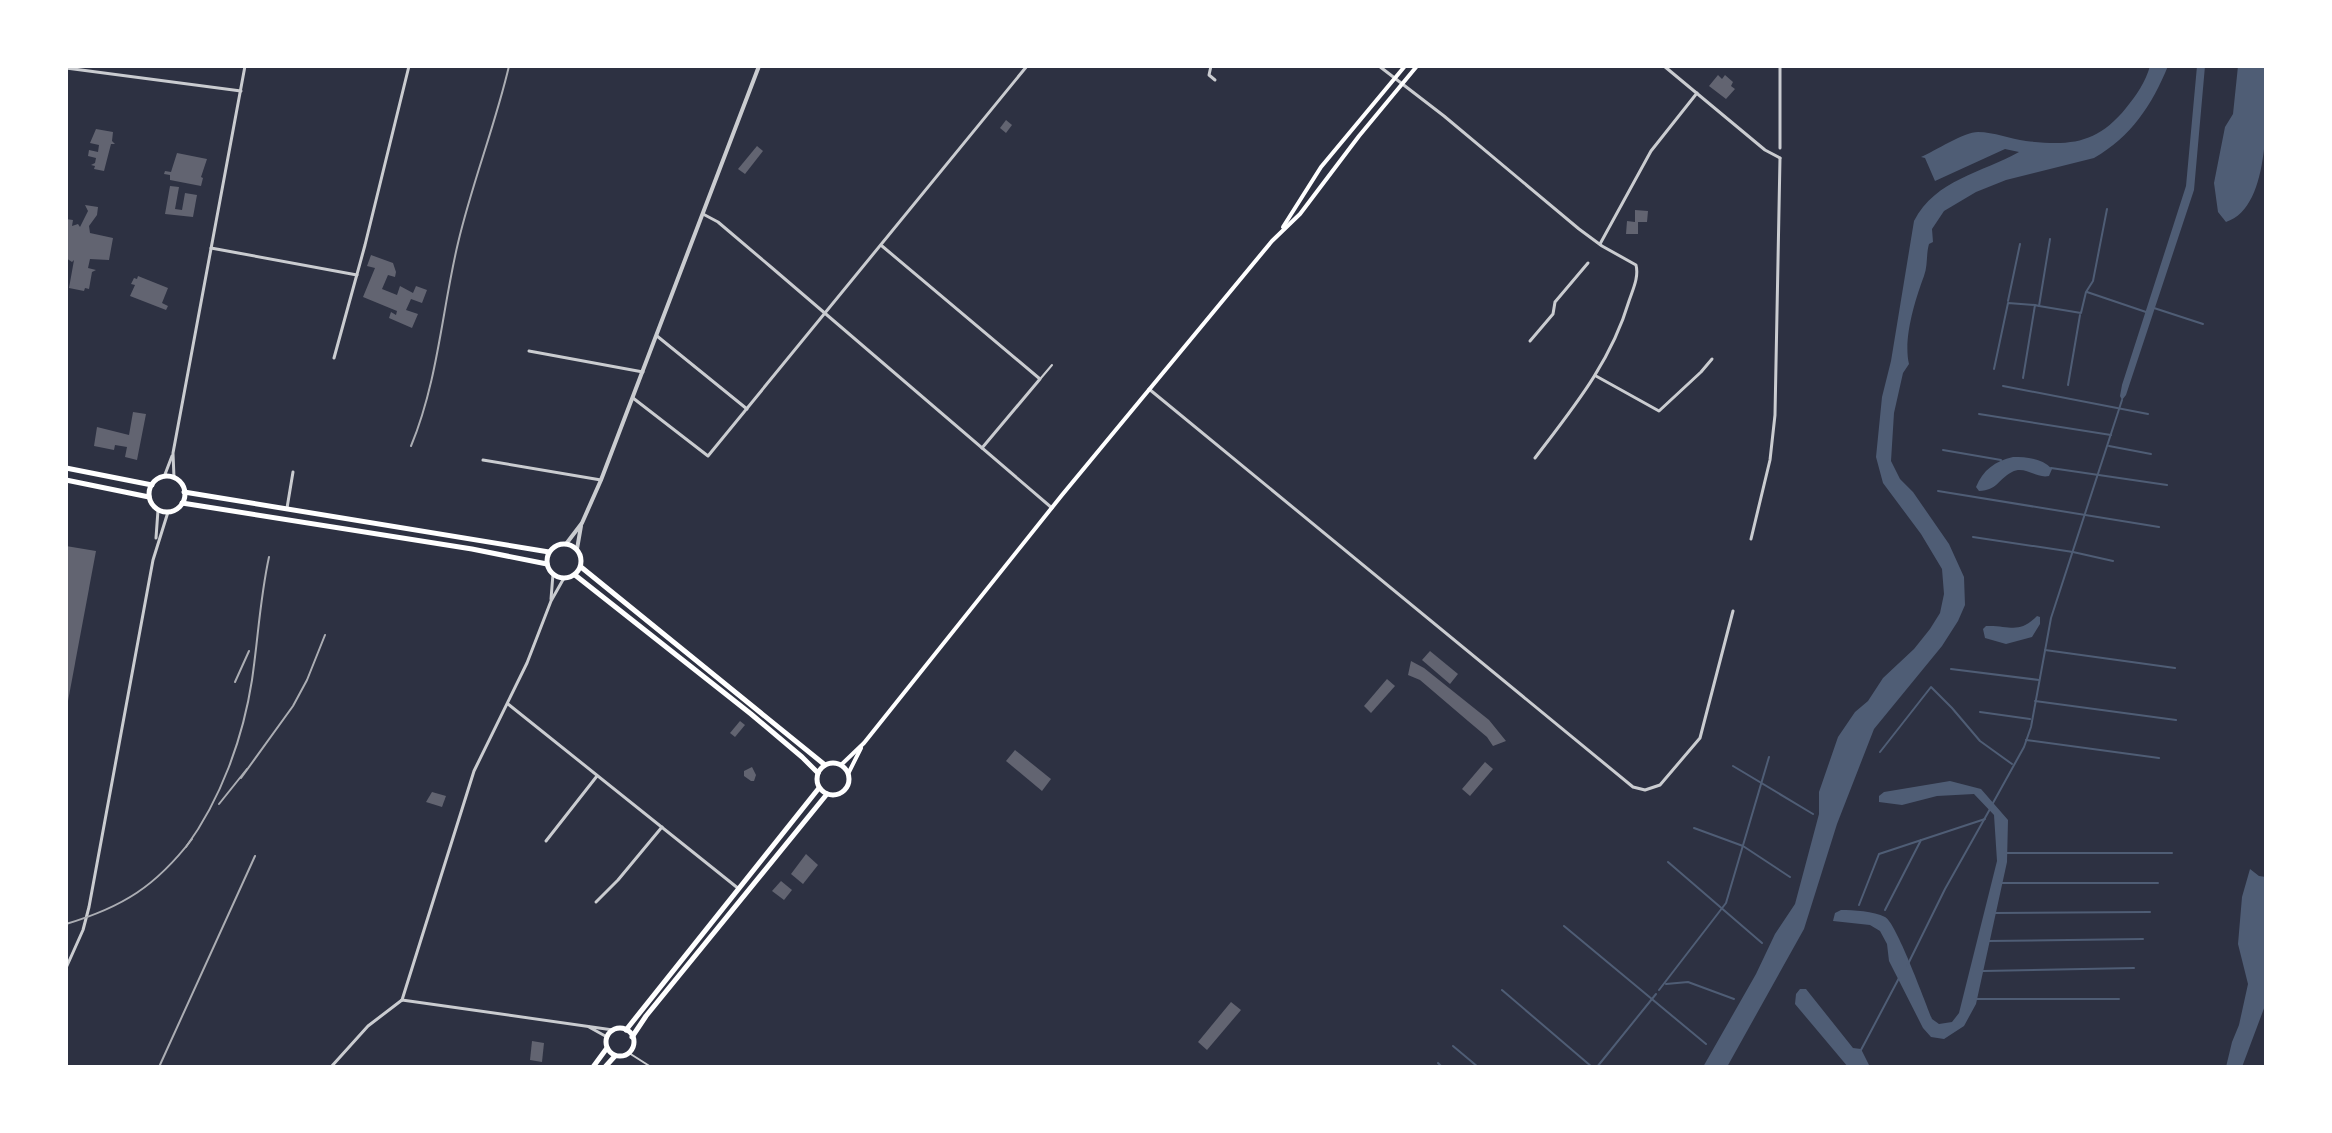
<svg xmlns="http://www.w3.org/2000/svg" width="2332" height="1133" font-family="'Fira Sans Condensed',sans-serif">
<rect width="100%" height="100%" fill="#2d3142"/>
<g fill="#4f5d75">
<path d="M 2150,66 L 2168,66 C 2152,105 2131,137 2094,158 L 2006,180 L 1976,192 L 1944,211 L 1932,229 L 1933,242 L 1929,244 C 1926,254 1928,265 1924,276 C 1915,300 1903,339 1909,364 L 1903,373 L 1894,413 L 1891,461 L 1900,479 L 1913,492 L 1949,544 L 1964,577 L 1965,605 L 1958,621 L 1942,646 L 1874,729 L 1837,824 L 1804,929 L 1727,1067 L 1703,1067 L 1756,974 L 1775,934 L 1795,904 L 1819,814 L 1819,792 L 1838,737 L 1855,712 L 1868,701 L 1883,678 L 1914,649 L 1930,629 L 1940,613 L 1944,594 L 1942,569 L 1921,534 L 1883,483 L 1876,457 L 1882,397 L 1891,361 L 1914,221 C 1936,179 1982,173 2019,152 L 2005,149 L 1935,181 L 1925,158 L 1921,157 C 1935,151 1964,132 1978,132 C 1994,132 2010,139 2026,141 C 2070,146 2097,144 2126,108 C 2136,96 2146,81 2150,66 Z"/>
<polygon points="2197,66 2205,66 2194,190 2126,395 2122,400 2120,396 2122,385 2186,186"/>
<path d="M 2238,66 L 2266,66 C 2266,106 2273,207 2226,222 L 2218,212 L 2214,183 L 2225,127 L 2233,114 Z"/>
<path d="M 2013,457 C 2027,457 2042,458 2052,469 L 2049,476 C 2036,479 2025,465 2012,472 C 1997,480 1998,490 1979,491 L 1976,487 C 1983,470 1995,461 2013,457 Z"/>
<path d="M 2037,616 L 2040,617 L 2040,624 L 2032,637 L 2006,644 L 1985,638 L 1983,629 L 1986,626 C 2010,625 2018,635 2037,616 Z"/>
<path d="M 1950,781 L 1981,789 L 2008,820 L 2007,862 L 1976,1004 L 1964,1026 L 1944,1039 L 1931,1037 L 1923,1028 L 1889,961 L 1887,944 L 1880,931 L 1870,925 L 1833,921 L 1835,913 L 1841,910 C 1853,910 1874,911 1885,917 C 1896,922 1925,1002 1932,1019 L 1939,1024 L 1952,1022 L 1959,1013 L 1997,861 L 1994,815 L 1974,794 L 1937,796 L 1902,805 L 1879,802 L 1879,796 L 1884,792 Z"/>
<polygon points="2250,869 2259,876 2266,877 2266,1003 2242,1067 2226,1067 2232,1042 2239,1025 2248,984 2238,944 2242,897"/>
<polygon points="1800,989 1806,989 1853,1048 1861,1049 1870,1067 1848,1067 1795,1004 1796,994"/>
</g>
<g fill="none" stroke-linecap="round" stroke-linejoin="round">
<g stroke="#4f5d75" stroke-width="2">
<polyline points="2050,239 2039,306 2081,313 2086,292 2093,281 2107,209"/>
<polyline points="2087,292 2146,312"/>
<polyline points="2008,301 2020,244"/>
<polyline points="2154,308 2203,324"/>
<polyline points="1994,369 2008,303 2035,305"/>
<polyline points="2023,378 2035,305 2039,306"/>
<polyline points="2068,385 2080,315"/>
<polyline points="2003,386 2148,414"/>
<polyline points="1979,414 2111,435"/>
<polyline points="2109,446 2151,454"/>
<polyline points="1943,450 2001,460"/>
<polyline points="2051,468 2167,485"/>
<polyline points="1938,491 2159,527"/>
<polyline points="1973,537 2073,552 2113,561"/>
<polyline points="2045,650 2175,668"/>
<polyline points="1951,669 2039,680"/>
<polyline points="2035,701 2176,720"/>
<polyline points="1980,712 2030,719"/>
<polyline points="2026,740 2159,758"/>
<polyline points="1880,752 1931,687 1952,708 1980,741 2012,764"/>
<polyline points="1733,766 1813,814"/>
<polyline points="1993,803 2024,747 2031,727 2051,618 2122,400"/>
<polyline points="1694,828 1743,846 1790,877"/>
<polyline points="2005,853 2172,853"/>
<polyline points="1668,862 1762,943"/>
<polyline points="2000,883 2158,883"/>
<polyline points="1859,905 1879,854 1985,819"/>
<polyline points="1885,910 1921,840"/>
<polyline points="1995,913 2150,912"/>
<polyline points="1564,926 1706,1044"/>
<polyline points="1988,941 2143,939"/>
<polyline points="1907,966 1945,889 1990,809"/>
<polyline points="1983,971 2134,968"/>
<polyline points="1666,984 1688,982 1734,999"/>
<polyline points="1502,990 1592,1067"/>
<polyline points="1659,990 1726,903 1769,757"/>
<polyline points="1976,999 2119,999"/>
<polyline points="1453,1046 1478,1067"/>
<polyline points="1861,1050 1899,978"/>
<polyline points="1438,1063 1442,1067"/>
<polyline points="1597,1067 1656,994"/>
</g>
</g>
<g fill="#626471">
<polygon points="1718,75 1722,79 1725,75 1733,82 1731,86 1735,89 1726,99 1709,86"/>
<polygon points="1006,120 1012,125 1006,133 1000,128"/>
<polygon points="96,129 113,132 112,141 115,144 111,144 104,171 94,169 95,166 91,165 95,163 96,158 88,156 89,150 98,152 99,145 90,143"/>
<polygon points="757,146 763,151 745,174 738,169"/>
<polygon points="177,153 207,159 201,177 203,178 201,186 170,180 170,175 164,174 165,171 171,172"/>
<polygon points="170,186 179,187 175,209 182,210 185,193 197,195 193,217 165,214"/>
<polygon points="85,205 98,207 97,215 89,226 90,233 113,238 109,260 90,259 88,268 96,270 92,272 89,289 85,288 84,291 69,288 74,260 72,262 66,258 66,219 73,220 72,226 78,224 80,227 88,211"/>
<polygon points="1635,210 1648,211 1647,222 1638,222 1638,234 1626,234 1627,221 1635,222"/>
<polygon points="371,255 393,263 396,272 395,277 388,275 382,289 397,295 400,286 413,293 416,286 427,290 422,303 411,299 406,310 418,314 412,328 389,318 391,312 396,315 397,311 363,297 375,268 367,266"/>
<polygon points="138,276 168,288 162,303 168,306 166,310 130,296 135,285 131,284 134,278 137,279"/>
<polygon points="133,412 146,414 137,460 125,457 127,447 115,445 114,450 94,446 97,427 129,435"/>
<polygon points="66,546 96,551 68,701 66,701"/>
<polygon points="1430,651 1458,674 1450,684 1422,660"/>
<polygon points="1411,661 1424,668 1489,720 1506,741 1493,746 1487,737 1468,721 1420,680 1408,675"/>
<polygon points="1387,679 1395,686 1371,713 1364,706"/>
<polygon points="740,721 745,725 735,737 730,733"/>
<polygon points="1015,750 1051,779 1042,791 1006,761"/>
<polygon points="1485,762 1493,769 1470,796 1462,789"/>
<polygon points="752,767 756,775 754,781 751,781 744,776 744,771"/>
<polygon points="432,792 446,796 442,807 426,802"/>
<polygon points="806,854 818,865 803,884 791,874"/>
<polygon points="781,881 792,890 784,900 772,891"/>
<polygon points="1231,1002 1241,1010 1207,1050 1198,1042"/>
<polygon points="532,1041 544,1043 542,1062 530,1060"/>
</g>
<g fill="none" stroke-linecap="round" stroke-linejoin="round">
<g stroke="#caccd0" stroke-width="2">
<polyline points="1041,378 1052,365"/>
<polyline points="629,1053 651,1067"/>
</g>
<g stroke="#caccd0" stroke-width="3">
<polyline points="1211,66 1209,75 1215,80"/>
<path d="M 1379,66 L 1444,116 L 1579,229 L 1602,246 L 1636,265 C 1639,277 1633,289 1629,301 C 1611,362 1573,408 1535,458"/>
<polyline points="1664,66 1765,150 1780,158"/>
<polyline points="66,68 241,91"/>
<polyline points="1780,148 1780,66"/>
<polyline points="703,214 718,222 771,267 1052,508"/>
<polyline points="1600,244 1651,151 1697,93"/>
<polyline points="882,246 1040,379 982,448"/>
<polyline points="211,248 357,275"/>
<polyline points="657,336 747,409"/>
<polyline points="1530,341 1553,314 1555,302 1588,263"/>
<polyline points="529,351 643,372"/>
<polyline points="334,358 365,245 409,66"/>
<polyline points="1596,376 1659,411 1701,372 1712,359"/>
<polyline points="1149,389 1633,787 1645,790 1660,785 1700,738 1733,611"/>
<polyline points="633,398 708,456 1027,66"/>
<polyline points="483,460 601,480"/>
<polyline points="164,477 172,456"/>
<polyline points="174,478 173,453 245,66"/>
<polyline points="287,508 293,472"/>
<polyline points="156,538 158,510"/>
<polyline points="1751,539 1770,460 1775,415 1780,158"/>
<polyline points="551,599 553,574"/>
<polyline points="508,704 739,889"/>
<polyline points="546,841 597,776"/>
<polyline points="596,902 618,880 662,827"/>
<polyline points="66,968 83,930 89,907 153,560 168,512"/>
<polyline points="402,1000 474,771 527,663 551,601 564,578"/>
<polyline points="402,1000 613,1030"/>
<polyline points="589,1027 607,1037"/>
<polyline points="331,1067 368,1026 402,1000"/>
</g>
<g stroke="#caccd0" stroke-width="4">
<polyline points="566,544 582,523 601,480 759,66"/>
<polyline points="577,549 581,526"/>
</g>
<g stroke="#fff" stroke-width="4">
<polyline points="1283,227 1321,167 1405,66"/>
<polyline points="841,765 864,743 1062,495 1272,241 1300,214 1359,136 1417,66"/>
<polyline points="848,774 861,748"/>
</g>
<g stroke="#fff" stroke-width="5">
<polyline points="66,468 152,485"/>
<circle cx="167" cy="494" r="18"/>
<polyline points="66,480 149,497"/>
<polyline points="184,492 549,552"/>
<polyline points="182,503 472,549 547,564"/>
<circle cx="564" cy="561" r="17"/>
<polyline points="581,567 825,765"/>
<polyline points="575,575 751,714 802,757 818,773"/>
<circle cx="833" cy="779" r="16"/>
<circle cx="620" cy="1042" r="14"/>
<polyline points="626,1030 819,788"/>
<polyline points="632,1037 646,1016 827,794"/>
<polyline points="593,1067 607,1048"/>
<polyline points="605,1067 615,1056"/>
</g>
<g stroke="#abadb3" stroke-width="2">
<path d="M 411,446 C 438,381 442,310 458,243 C 472,183 495,126 509,66"/>
<polyline points="235,682 249,651"/>
<polyline points="241,778 293,706 307,680 325,635"/>
<polyline points="219,804 247,769"/>
<path d="M 186,847 C 221,799 243,738 252,680 C 258,639 260,598 269,557"/>
<path d="M 66,924 C 123,907 156,886 192,839"/>
<polyline points="159,1067 255,856"/>
</g>
</g>
<rect width="2332" height="1133" fill="none" stroke="#ffffff" stroke-width="136"/>
</svg>
